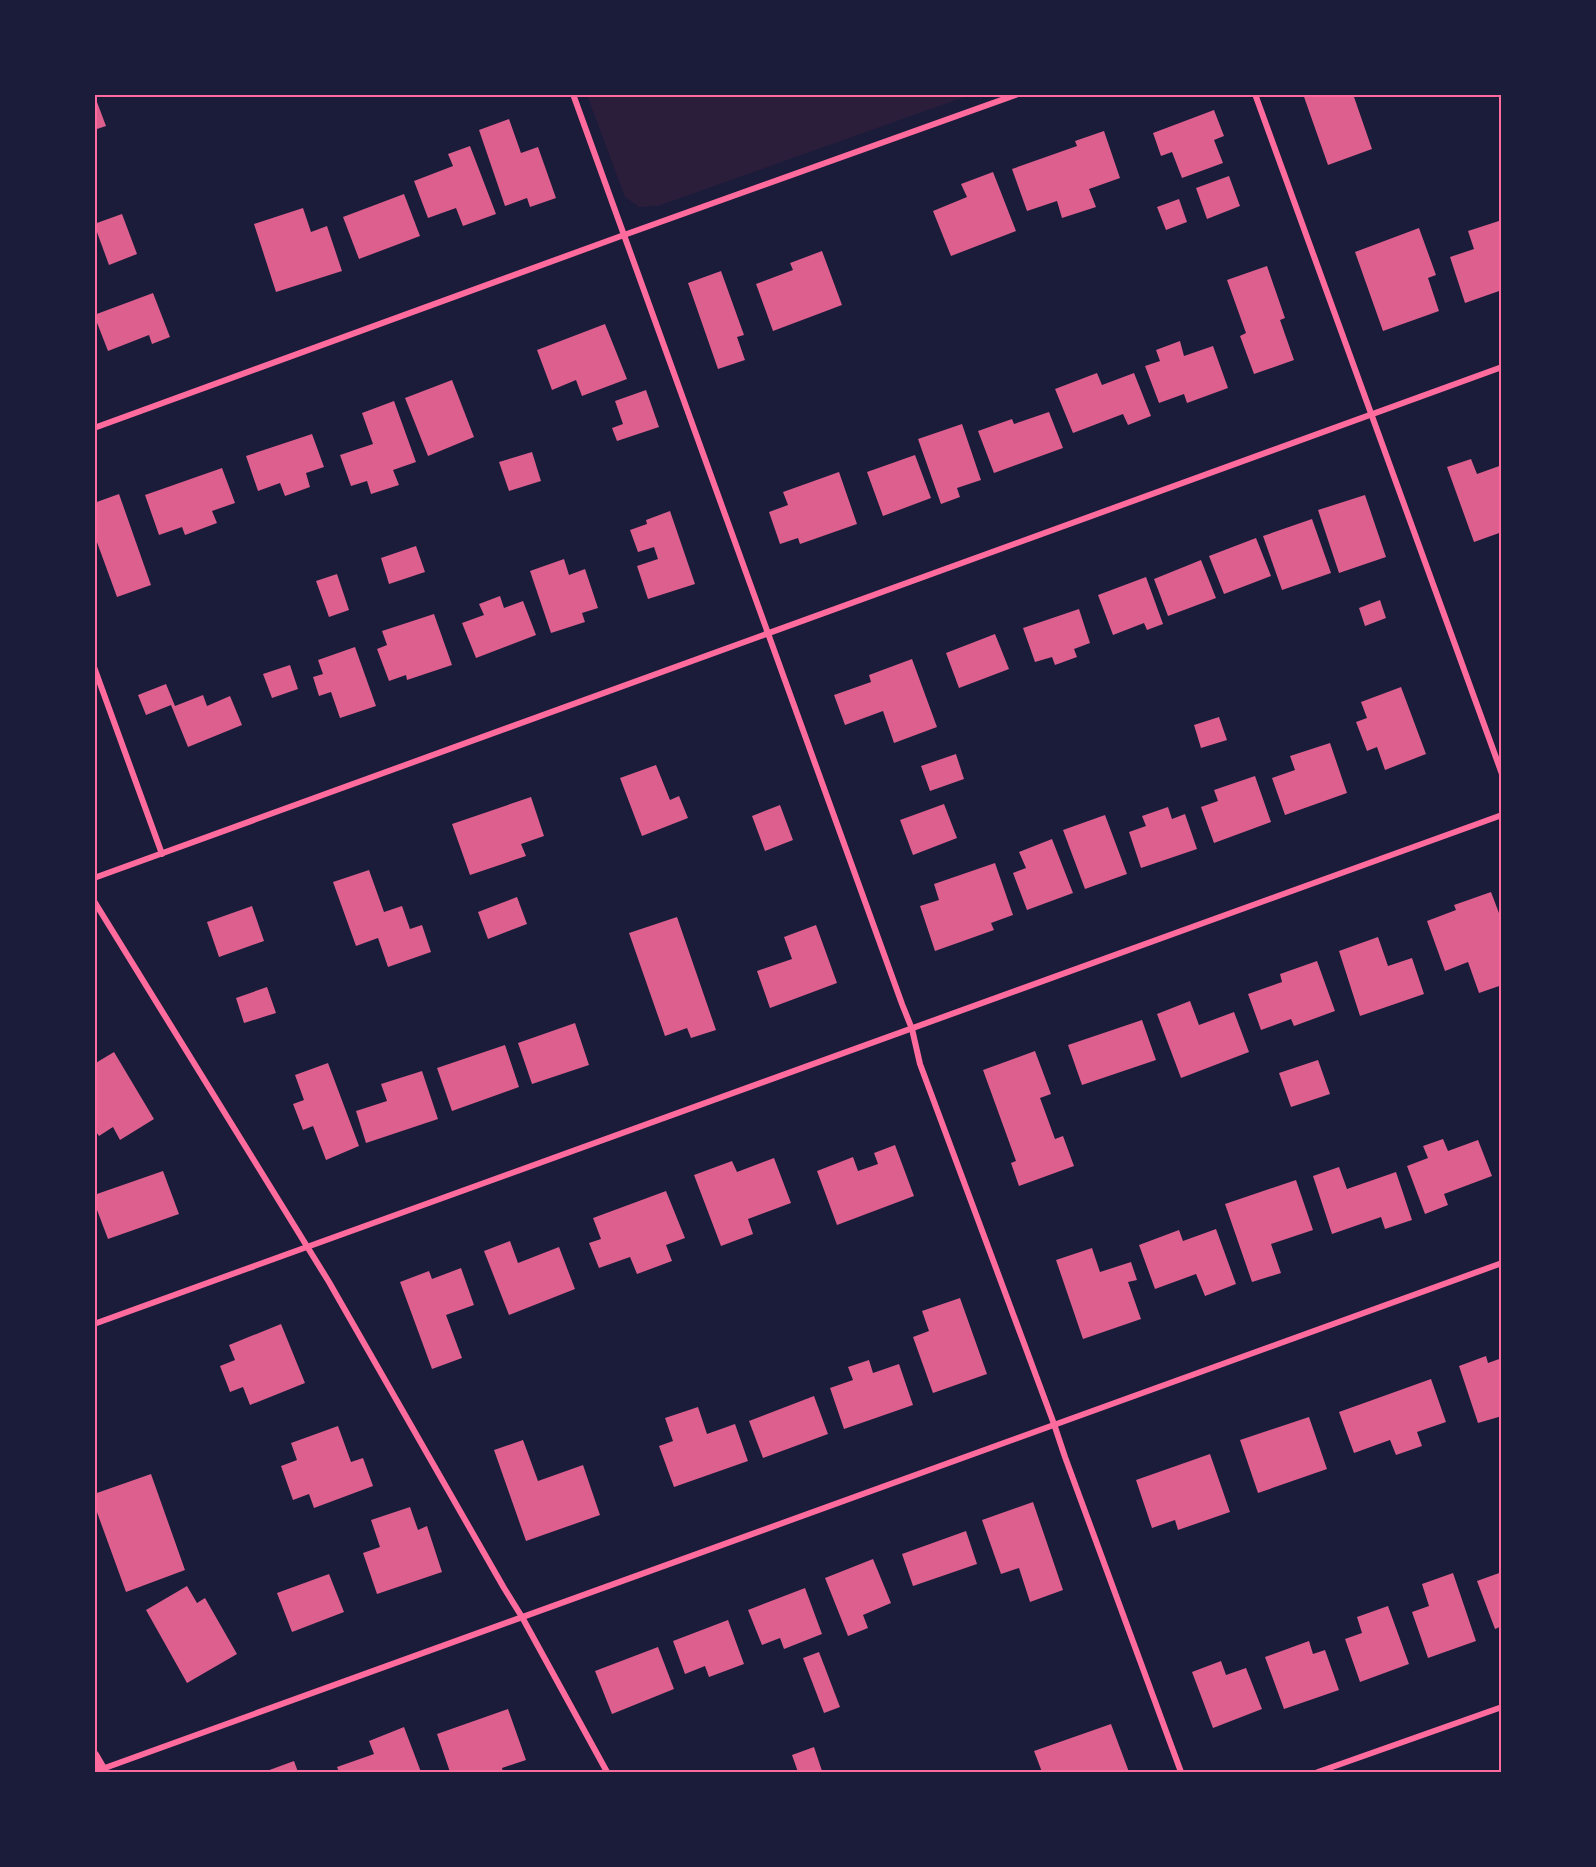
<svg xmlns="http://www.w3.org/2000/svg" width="1596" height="1867" font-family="Barlow,sans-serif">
<rect width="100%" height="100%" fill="#1b1b3a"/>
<polygon fill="#2a1e3b" points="587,95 587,94 970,95 658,206 639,207 625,197"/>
<g fill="#dd5f8e">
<polygon points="94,94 106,126 94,130"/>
<polygon points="1303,94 1353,94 1372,149 1328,165"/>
<polygon points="1214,110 1224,136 1214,140 1223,163 1182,178 1172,152 1161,156 1153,133"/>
<polygon points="509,119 521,153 538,147 556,198 530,207 527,198 505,206 479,130"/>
<polygon points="1104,131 1120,178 1089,189 1096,207 1062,218 1057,201 1027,211 1012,169 1077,146 1075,141"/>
<polygon points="470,146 496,214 463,226 456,208 428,218 414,181 453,166 448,154"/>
<polygon points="993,172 1016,231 951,256 933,211 967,197 961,184"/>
<polygon points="1229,176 1240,206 1207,219 1196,188"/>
<polygon points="404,194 420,236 359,259 343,217"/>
<polygon points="1179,199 1187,222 1166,230 1157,207"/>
<polygon points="303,208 311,232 327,226 342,271 276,292 254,224"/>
<polygon points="122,214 137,254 109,265 94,224"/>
<polygon points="1502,220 1502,290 1465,303 1450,257 1474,249 1468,231"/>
<polygon points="1419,228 1436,275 1428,278 1439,311 1383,331 1355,252"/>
<polygon points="822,251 842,305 773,331 756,284 793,270 790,263"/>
<polygon points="1267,266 1285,318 1280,320 1294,360 1254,374 1240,336 1246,333 1227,280"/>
<polygon points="721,271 744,335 737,337 745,360 718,369 688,283"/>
<polygon points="153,293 170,337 152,344 149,335 108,351 94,315"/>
<polygon points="605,324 627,379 582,396 576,380 552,390 537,350"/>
<polygon points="1180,341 1184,356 1213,346 1228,388 1187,403 1184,394 1159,403 1145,366 1160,361 1156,350"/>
<polygon points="1097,373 1102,385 1134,373 1151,416 1128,425 1123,414 1073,433 1055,389"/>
<polygon points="452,380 474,437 428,456 405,398"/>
<polygon points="646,390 659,427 617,441 612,428 623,424 615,401"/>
<polygon points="394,401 416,462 393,470 399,485 371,494 367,481 351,486 340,455 373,444 362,413"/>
<polygon points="1049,412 1063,448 994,473 978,431 1012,419 1014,424"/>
<polygon points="962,424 981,480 957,488 960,497 941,504 918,439"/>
<polygon points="312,434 324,467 306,473 310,487 285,496 280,483 258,491 246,456"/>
<polygon points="532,452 541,481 509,491 499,462"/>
<polygon points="915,455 931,498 883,516 867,472"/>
<polygon points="1471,459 1477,474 1502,465 1502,532 1474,542 1447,467"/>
<polygon points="222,468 235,503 212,511 217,523 185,535 182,527 159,535 145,495"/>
<polygon points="839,472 857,524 800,544 798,538 780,544 769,512 788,505 783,492"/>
<polygon points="119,494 151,585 117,597 94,534 94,503"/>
<polygon points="1365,495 1386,557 1339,573 1318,510"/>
<polygon points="670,511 695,584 648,599 637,566 658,559 654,547 638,552 630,530 647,524 646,520"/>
<polygon points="1312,519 1331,573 1282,590 1263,536"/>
<polygon points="1256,538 1271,576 1224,594 1209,556"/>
<polygon points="416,546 425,572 389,584 381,558"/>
<polygon points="564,559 569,575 585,569 598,608 582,613 585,622 551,633 530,571"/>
<polygon points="1201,560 1216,598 1168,616 1154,579"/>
<polygon points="337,574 349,610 329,617 316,581"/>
<polygon points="1146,577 1163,624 1147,630 1144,623 1113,635 1098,595"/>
<polygon points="500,596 504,608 523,601 536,635 476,658 462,623 484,615 479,604"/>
<polygon points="1380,600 1386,618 1365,626 1359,608"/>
<polygon points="1079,609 1090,643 1074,649 1077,657 1055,665 1052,657 1035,662 1023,628"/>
<polygon points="434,614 452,665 407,680 406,675 389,681 377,649 387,645 382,631"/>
<polygon points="995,634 1009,669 959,688 946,653"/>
<polygon points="355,647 376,706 340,718 331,692 319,696 313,677 323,674 318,660"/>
<polygon points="912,659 937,727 894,743 883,711 845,725 834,695 871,682 869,675"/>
<polygon points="290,665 298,689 272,698 263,674"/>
<polygon points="166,684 175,706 203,695 207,706 230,696 242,725 188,747 171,705 146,715 138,695"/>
<polygon points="1401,687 1426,754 1385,770 1377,747 1367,751 1356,722 1367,718 1361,702"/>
<polygon points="1219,717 1227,740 1201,748 1194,725"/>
<polygon points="1330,743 1347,793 1285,815 1272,778 1295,770 1290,756"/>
<polygon points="956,754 964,779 930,791 921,766"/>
<polygon points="656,765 670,800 679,796 688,818 642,836 620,778"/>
<polygon points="1255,776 1271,822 1214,843 1201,807 1218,801 1214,790"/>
<polygon points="531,797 544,836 521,844 526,856 470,875 452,824"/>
<polygon points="944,804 957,838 913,855 900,820"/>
<polygon points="780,805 793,840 765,851 752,816"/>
<polygon points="1168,807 1172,819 1185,814 1197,849 1141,868 1129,832 1146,826 1142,816"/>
<polygon points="1105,815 1127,874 1085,889 1063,830"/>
<polygon points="1052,839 1073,893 1027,910 1013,873 1026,868 1019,852"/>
<polygon points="995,863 1013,915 991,923 994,930 935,951 920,906 939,900 934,884"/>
<polygon points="369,870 384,912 402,906 410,929 422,925 431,952 388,967 378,938 356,946 333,882"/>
<polygon points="1491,892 1502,921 1502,985 1479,993 1468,962 1445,971 1427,921 1456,910 1454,905"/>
<polygon points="517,897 527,924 488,939 478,912"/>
<polygon points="252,906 264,941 219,957 207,922"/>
<polygon points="677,917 716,1030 691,1038 687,1028 665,1036 629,933"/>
<polygon points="816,925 837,983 770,1008 757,971 792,959 784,937"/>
<polygon points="1378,937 1388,966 1412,958 1424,994 1360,1016 1339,951"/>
<polygon points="1317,961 1335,1011 1294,1026 1291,1019 1261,1030 1248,994 1282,982 1280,974"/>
<polygon points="267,987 276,1013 244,1023 236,998"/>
<polygon points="1190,1001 1199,1025 1234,1012 1249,1052 1181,1078 1157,1014"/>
<polygon points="1142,1020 1156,1060 1082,1085 1068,1045"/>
<polygon points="575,1023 589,1065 532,1084 518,1043"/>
<polygon points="505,1045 519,1087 452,1111 437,1068"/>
<polygon points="1035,1051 1051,1094 1040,1098 1055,1139 1063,1136 1074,1166 1019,1186 1011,1163 1016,1161 983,1070"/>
<polygon points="114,1052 154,1119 120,1140 113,1127 99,1136 94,1129 94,1064"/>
<polygon points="1318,1060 1330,1094 1291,1107 1279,1073"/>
<polygon points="328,1063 359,1146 326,1160 313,1126 303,1130 293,1104 304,1100 295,1075"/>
<polygon points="422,1071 438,1119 366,1143 356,1111 387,1101 381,1084"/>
<polygon points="1443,1139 1448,1151 1478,1140 1492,1176 1444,1194 1448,1205 1425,1214 1407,1166 1428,1158 1423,1146"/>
<polygon points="895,1145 914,1196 837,1225 817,1171 853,1157 858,1171 878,1164 874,1153"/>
<polygon points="774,1158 791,1203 748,1219 753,1234 721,1246 694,1175 732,1161 737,1172"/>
<polygon points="1339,1167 1347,1189 1396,1172 1412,1220 1385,1229 1381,1217 1332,1234 1313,1176"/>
<polygon points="163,1171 179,1214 108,1239 94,1202 94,1195"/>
<polygon points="1296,1180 1313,1230 1271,1244 1281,1273 1252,1282 1225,1204"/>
<polygon points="666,1191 685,1238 666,1245 672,1261 637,1274 630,1257 599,1268 589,1243 601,1239 593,1218"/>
<polygon points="1216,1229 1236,1284 1205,1296 1196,1274 1155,1289 1139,1245 1179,1230 1183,1241"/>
<polygon points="510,1241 518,1263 559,1247 575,1289 509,1315 484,1251"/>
<polygon points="1092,1248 1100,1272 1131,1262 1137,1280 1128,1282 1141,1319 1083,1339 1056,1260"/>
<polygon points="461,1268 474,1305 446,1315 462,1358 432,1369 400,1282 429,1271 432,1279"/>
<polygon points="960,1298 987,1374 933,1393 913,1337 929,1331 922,1311"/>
<polygon points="281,1324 305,1383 250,1405 243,1387 230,1392 220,1366 235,1360 229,1345"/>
<polygon points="1486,1356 1488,1363 1502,1358 1502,1416 1478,1423 1459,1366"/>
<polygon points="869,1360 873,1373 899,1364 913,1405 844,1429 830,1388 853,1380 848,1367"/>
<polygon points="1431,1379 1446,1422 1417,1432 1422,1446 1396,1455 1390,1440 1354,1453 1339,1412"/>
<polygon points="814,1396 828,1434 763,1458 749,1421"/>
<polygon points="698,1407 707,1434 735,1424 748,1461 674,1487 659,1446 673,1441 665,1418"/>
<polygon points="1309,1417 1327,1469 1258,1493 1240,1440"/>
<polygon points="338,1426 351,1462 363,1458 373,1486 314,1508 309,1494 293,1500 281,1466 297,1460 291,1443"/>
<polygon points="523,1440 538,1481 583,1465 600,1515 526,1541 494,1450"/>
<polygon points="1210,1454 1230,1512 1178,1530 1175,1520 1152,1528 1136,1480"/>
<polygon points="151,1474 185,1570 126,1592 94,1504 94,1494"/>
<polygon points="1033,1502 1063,1590 1030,1602 1019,1568 1001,1574 982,1520"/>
<polygon points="410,1507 418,1530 427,1526 442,1572 377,1594 363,1553 380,1547 371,1520"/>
<polygon points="966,1531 977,1564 913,1586 902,1554"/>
<polygon points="873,1559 891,1603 863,1615 868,1628 848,1636 825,1578"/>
<polygon points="1502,1572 1502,1626 1495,1629 1477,1581"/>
<polygon points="1453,1573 1476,1641 1428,1658 1412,1612 1429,1606 1422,1584"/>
<polygon points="329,1574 344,1612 292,1632 277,1593"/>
<polygon points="187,1586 197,1603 205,1598 237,1654 187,1683 146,1610"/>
<polygon points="805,1588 822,1634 784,1649 780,1638 762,1645 748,1610"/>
<polygon points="1388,1606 1409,1664 1360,1682 1345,1639 1362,1633 1357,1617"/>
<polygon points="728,1620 744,1664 709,1677 705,1666 685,1674 673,1641"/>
<polygon points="1309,1641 1313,1654 1325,1650 1339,1690 1284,1709 1265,1657"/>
<polygon points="658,1647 674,1689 612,1714 595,1671"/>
<polygon points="819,1652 840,1707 824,1713 803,1658"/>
<polygon points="1221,1661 1226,1675 1246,1668 1262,1709 1213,1728 1192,1672"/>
<polygon points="508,1709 526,1760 502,1768 503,1772 450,1772 437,1734"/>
<polygon points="1111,1724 1129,1772 1042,1772 1034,1751"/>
<polygon points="404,1727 421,1772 339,1772 337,1767 374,1754 369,1741"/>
<polygon points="814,1747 822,1771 798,1772 792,1755"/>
<polygon points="294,1761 298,1772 264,1772"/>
</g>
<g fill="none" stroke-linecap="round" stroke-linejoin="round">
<g stroke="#ff6b9d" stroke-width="6">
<polyline points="573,94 902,1004 912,1029 920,1064 1054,1424 1065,1457 1181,1772"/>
<polyline points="1255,94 1502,774"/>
<polyline points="94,428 624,235 1018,94"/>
<polyline points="94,667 162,854"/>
<polyline points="94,878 1502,367"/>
<polyline points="94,901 329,1282 504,1588 522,1617 607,1772"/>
<polyline points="94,1324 1502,815"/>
<polyline points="102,1769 1502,1263"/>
<polyline points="1318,1772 1502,1707"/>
</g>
<polyline stroke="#ff6b9d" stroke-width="10" points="94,1755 104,1772"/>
</g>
<rect width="1596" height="1867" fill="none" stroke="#1b1b3a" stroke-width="192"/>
<rect x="96" y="96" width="1404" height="1675" fill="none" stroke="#ff6b9d" stroke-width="2"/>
</svg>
